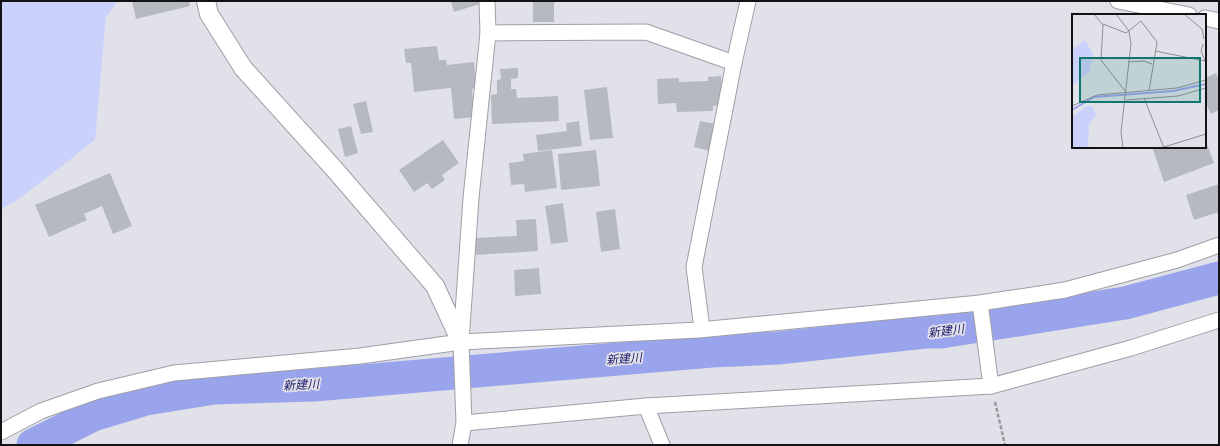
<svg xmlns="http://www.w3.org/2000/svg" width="1220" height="446" font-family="Roboto,'Noto Sans JP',sans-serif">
<rect width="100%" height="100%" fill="#e1e2e9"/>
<polygon fill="#cad1fb" points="1,1 118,1 106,17 95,140 18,200 1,209"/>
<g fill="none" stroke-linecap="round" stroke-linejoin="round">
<polyline stroke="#9aa4ec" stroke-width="33" points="33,445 93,415 146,399 214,388 314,385 712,351 778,348 925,332 941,332 1125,303 1219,278"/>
</g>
<g fill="#b7b9c0">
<polygon points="132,1 189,1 190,6 136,19"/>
<polygon points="451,1 483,1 483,3 454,12"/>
<rect x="533" y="1" width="21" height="21"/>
<polygon points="437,46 439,60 446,60 447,65 474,62 476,88 472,89 474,117 454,119 451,88 414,92 411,63 406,63 404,49"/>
<polygon points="518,68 518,78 511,79 511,89 516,89 517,98 558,96 559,121 492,124 491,95 497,94 497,80 501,79 500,69"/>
<polygon points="1216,73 1219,80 1219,110 1211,114 1205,101 1205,78"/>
<polygon points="721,76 722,105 713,106 713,111 677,112 676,103 658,104 657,79 679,78 679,82 708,81 708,77"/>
<polygon points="607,87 613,138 590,140 584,90"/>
<polygon points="366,101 373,132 361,134 353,104"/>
<polygon points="579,121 582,146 538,151 536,135 567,131 566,123"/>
<polygon points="700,121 716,124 710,151 694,147"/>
<polygon points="351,126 358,153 345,157 338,129"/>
<polygon points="1205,139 1214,163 1164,182 1152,147 1205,147"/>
<polygon points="443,140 459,163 442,175 445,180 432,189 427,183 414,192 399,170"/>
<polygon points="552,150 557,188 525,192 524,184 511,185 509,163 524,161 523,154"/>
<polygon points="596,150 600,186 561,190 558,154"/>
<polygon points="110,173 132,226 113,234 102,206 84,214 87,220 49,237 35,205"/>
<polygon points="1219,184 1219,212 1194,220 1186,195"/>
<polygon points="563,203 568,242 551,244 545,206"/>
<polygon points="615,209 620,249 601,252 596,212"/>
<polygon points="536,219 538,251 476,255 475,238 517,236 516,220"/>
<polygon points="539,268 541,294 515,296 514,270"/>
</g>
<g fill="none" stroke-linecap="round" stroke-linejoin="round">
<g stroke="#9e9fa6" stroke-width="17">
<g id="minor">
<polyline points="1118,1 1189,15"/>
<polyline points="1205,18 1219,21"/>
<polyline points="488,33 646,32 734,63"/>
<polyline points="980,303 991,386"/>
<polyline points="702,329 694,267 734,63 748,1"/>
<polyline points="646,406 662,445"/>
<polyline points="464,423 646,406 991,386 1131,348 1219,320"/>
<polyline points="1,432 41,411 98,391 174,373 360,356 461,342 699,330 980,303 1065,290 1177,260 1219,245"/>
<polyline points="460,445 464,423 461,342 471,198 488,33 487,1"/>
</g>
</g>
<g stroke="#9e9fa6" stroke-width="20">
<polyline id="tertiary" points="206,1 209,14 243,68 336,171 435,286 461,342"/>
</g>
<polyline stroke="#99999f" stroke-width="2.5" stroke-dasharray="4 2" stroke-linecap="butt" points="995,402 1005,445"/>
<use href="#minor" stroke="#fff" stroke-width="15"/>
<use href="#tertiary" stroke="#fff" stroke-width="18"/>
</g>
<g text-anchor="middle" stroke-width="3.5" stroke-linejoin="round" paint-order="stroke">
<g font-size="12" font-style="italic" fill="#1f196a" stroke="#e1e2e9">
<text transform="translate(946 331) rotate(-7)" y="4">新建川</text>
<text transform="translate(624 359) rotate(-5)" y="4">新建川</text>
<text transform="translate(301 385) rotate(-3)" y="4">新建川</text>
</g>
</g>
<g transform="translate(1072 14)">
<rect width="134" height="134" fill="#e1e2e9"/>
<path d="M 13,26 L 21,40 L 17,58 L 0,72 L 0,36 ZM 15,92 L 21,93 L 24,101 L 17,110 L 16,134 L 0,134 L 0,103 Z" fill="#cad1fb"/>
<path fill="none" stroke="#9aa4ec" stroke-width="2" d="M 0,96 L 22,83 L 101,77 L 134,70"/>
<path fill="none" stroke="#8f8f95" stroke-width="1" d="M 22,0 L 31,11 L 29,46 L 53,77M 44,0 L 57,17 L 59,30 L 49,118 L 51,134M 112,0 L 130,15 L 132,25M 31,10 L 54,19 L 69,7 L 85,28 L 77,77M 131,30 L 129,37 L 134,49M 83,37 L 133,47M 56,48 L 72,47 L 80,50M 72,84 L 92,134M 54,86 L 106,82 L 134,74M 0,92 L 25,81 L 105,74 L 134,66M 92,133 L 134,120"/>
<path fill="#0f766e" fill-opacity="0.15" stroke="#0f766e" stroke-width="2" d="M 8,44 L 128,44 L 128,88 L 8,88 Z"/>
<rect width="134" height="134" fill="none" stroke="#131316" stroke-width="2"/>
</g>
<rect width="1220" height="446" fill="none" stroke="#131316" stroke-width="4"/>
</svg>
